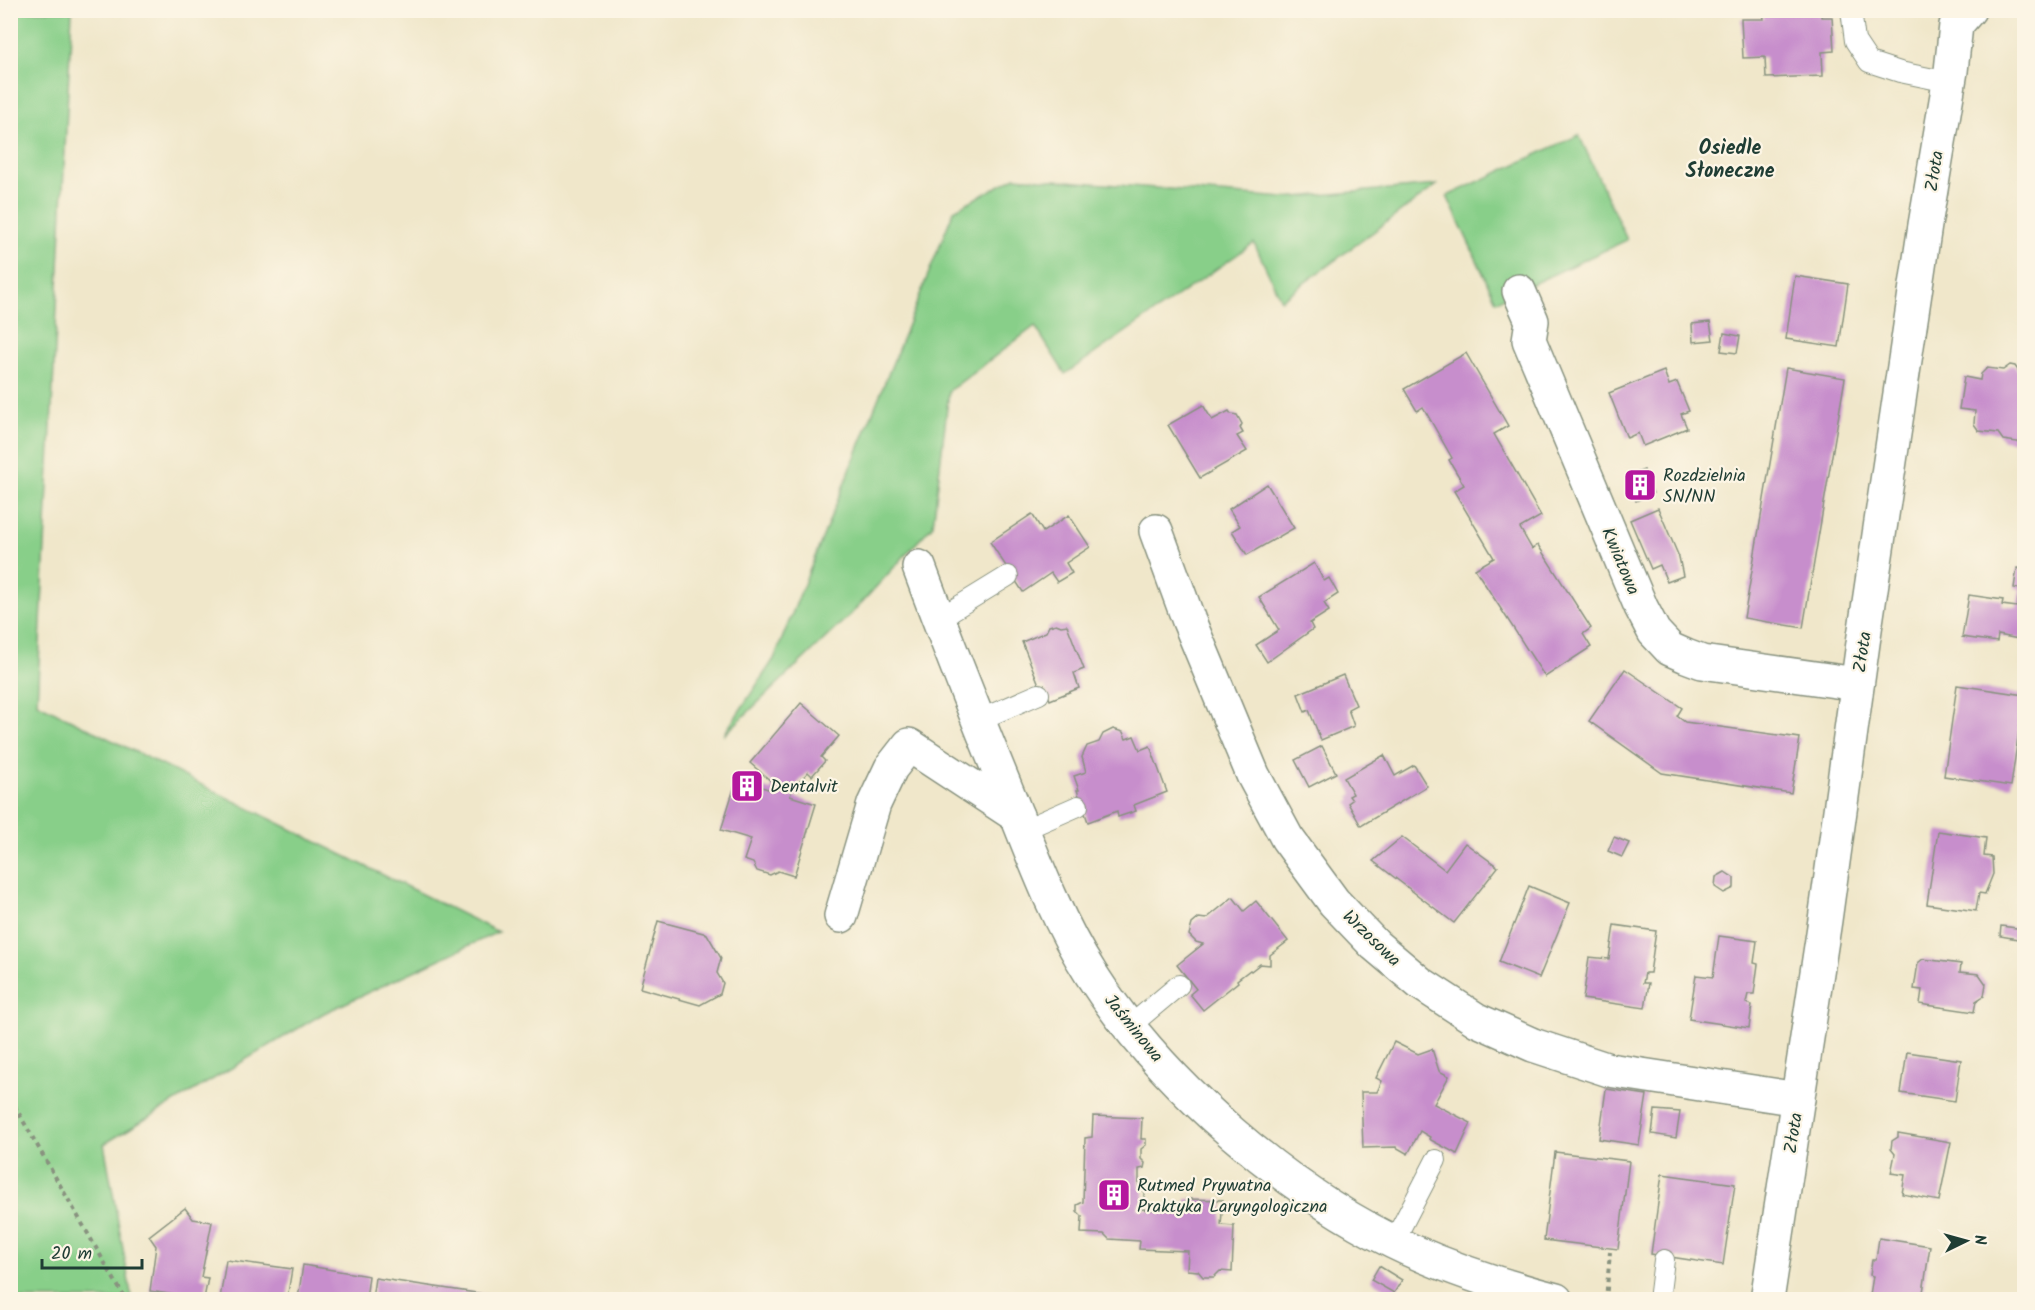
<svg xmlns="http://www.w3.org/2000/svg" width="2035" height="1310" font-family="Kalam,sans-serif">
<rect width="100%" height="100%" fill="#fcf5e5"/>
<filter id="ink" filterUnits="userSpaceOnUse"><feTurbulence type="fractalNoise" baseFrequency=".0167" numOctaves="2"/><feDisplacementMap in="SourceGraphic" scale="12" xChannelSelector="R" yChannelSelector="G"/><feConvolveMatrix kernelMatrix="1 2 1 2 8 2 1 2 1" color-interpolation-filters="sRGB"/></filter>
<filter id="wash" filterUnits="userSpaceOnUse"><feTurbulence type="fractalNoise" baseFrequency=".008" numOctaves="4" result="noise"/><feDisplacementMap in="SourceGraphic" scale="24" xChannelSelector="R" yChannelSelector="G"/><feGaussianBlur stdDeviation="1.35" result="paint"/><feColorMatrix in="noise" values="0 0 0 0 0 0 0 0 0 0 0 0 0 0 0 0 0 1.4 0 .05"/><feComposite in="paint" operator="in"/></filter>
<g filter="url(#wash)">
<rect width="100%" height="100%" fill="#f0e7ca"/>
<g fill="#88cf89" stroke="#54865e" stroke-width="1.5">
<polygon points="10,11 72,11 37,703 498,932 324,1013 104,1144 132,1299 11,1299"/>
<polygon points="1579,135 1627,240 1496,301 1447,196"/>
<polygon points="1015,177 1284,198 1437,185 1281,300 1254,243 1065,374 1035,326 949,391 933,525 854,611 723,736 774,659 954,210"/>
</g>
<g id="blocks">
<g fill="#c78ecc">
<polygon points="1763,10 1821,10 1821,17 1832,17 1834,51 1822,52 1823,76 1766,78 1765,57 1743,58 1741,19 1764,19"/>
<polygon points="1795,276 1848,284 1839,347 1786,339"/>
<polygon points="1710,322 1713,340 1693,342 1692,324"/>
<polygon points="1724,333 1740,336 1737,353 1721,351"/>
<polygon points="1466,353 1508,426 1494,434 1541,516 1520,528 1532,549 1538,545 1591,628 1583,634 1591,647 1545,677 1475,569 1494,558 1454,491 1464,485 1449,460 1452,458 1423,407 1417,411 1404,389"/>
<polygon points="2010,365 2015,366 2020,373 2024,373 2024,443 2003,440 1998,433 1979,431 1974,424 1975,411 1959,409 1964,377 1980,380 1981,374 1987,368 2003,370"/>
<polygon points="1786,368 1845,378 1803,628 1744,618"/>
<polygon points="1664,371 1669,385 1677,382 1689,411 1681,414 1687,428 1643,446 1638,433 1627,438 1609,393"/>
<polygon points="1203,405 1212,420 1229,411 1231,414 1237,415 1242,424 1240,428 1243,433 1237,436 1247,451 1200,478 1168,425"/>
<polygon points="1644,470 1653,493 1636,501 1626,477"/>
<polygon points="1267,484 1294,528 1247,555 1232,531 1240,526 1229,509"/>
<polygon points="1658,508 1679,557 1683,576 1667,582 1660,565 1651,569 1630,520"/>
<polygon points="1032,514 1043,532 1069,515 1090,547 1066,563 1072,573 1057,582 1051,573 1023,592 990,542"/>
<polygon points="1314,563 1324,581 1329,578 1338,594 1324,603 1329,611 1310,623 1313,629 1267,662 1256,645 1279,630 1259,597"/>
<polygon points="2017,568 2024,569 2024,640 1998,635 1997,642 1962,637 1969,595 2003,600 2002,605 2017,607 2020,589 2014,588"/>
<polygon points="1056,624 1061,626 1067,625 1084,669 1074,673 1079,688 1050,700 1044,685 1040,687 1022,642 1046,632 1049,626"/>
<polygon points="1625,669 1682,708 1677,716 1685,722 1800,738 1791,793 1662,773 1589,721"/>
<polygon points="1343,675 1356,705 1348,709 1354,726 1321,740 1309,710 1305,712 1298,694"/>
<polygon points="1957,685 2024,695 2011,786 1944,776"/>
<polygon points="801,703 839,736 821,757 825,761 812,776 808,772 792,790 790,796 816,804 794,876 778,871 770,875 757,871 753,863 744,860 751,839 721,830 737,779 771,790 773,783 750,763"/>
<polygon points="1113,729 1123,732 1126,739 1134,736 1140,750 1150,746 1167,792 1134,805 1136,811 1118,817 1117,811 1088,822 1077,790 1079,790 1074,776 1086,772 1082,757 1087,746 1099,742 1103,734"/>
<polygon points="1322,746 1336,773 1309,787 1295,760"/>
<polygon points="1384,755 1395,776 1414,765 1427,786 1361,826 1348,803 1352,800 1349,796 1353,794 1344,778"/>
<polygon points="1938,831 1986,838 1984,856 1992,857 1993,874 1985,894 1979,893 1976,911 1927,904"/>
<polygon points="1402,837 1445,870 1465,843 1498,867 1454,923 1373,861"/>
<polygon points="1614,837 1629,843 1622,857 1608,851"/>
<polygon points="1725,872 1734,878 1734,888 1724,893 1715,887 1716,877"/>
<polygon points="1529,886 1570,903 1539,978 1499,962"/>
<polygon points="1233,897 1244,911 1256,901 1288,941 1270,955 1270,965 1260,964 1251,971 1250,970 1237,980 1238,982 1203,1010 1190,994 1196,989 1177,965 1203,944 1196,942 1189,935 1192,924 1199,918 1206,919"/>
<polygon points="658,921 707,934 721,958 717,973 723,983 720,994 700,1005 640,988"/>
<polygon points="1614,925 1656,931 1650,973 1645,973 1643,983 1649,983 1645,1008 1583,999 1589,957 1609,959"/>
<polygon points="2001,926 2024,929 2024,940 2000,936"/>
<polygon points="1719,936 1757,941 1754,963 1758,964 1754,994 1748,994 1746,1003 1752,1005 1749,1028 1689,1019 1696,975 1713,977"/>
<polygon points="1923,959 1961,964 1960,972 1979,974 1986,984 1984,996 1976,1001 1974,1012 1920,1004 1922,990 1914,989 1918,963"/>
<polygon points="1394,1042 1418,1054 1432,1049 1439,1071 1449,1076 1434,1104 1471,1123 1457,1154 1429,1139 1430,1137 1420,1131 1408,1154 1396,1147 1363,1148 1361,1092 1377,1092 1382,1081 1376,1078"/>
<polygon points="1907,1052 1961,1060 1955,1101 1901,1093"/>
<polygon points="1606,1089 1647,1095 1639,1145 1599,1139"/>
<polygon points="1655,1110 1680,1112 1676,1138 1652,1134"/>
<polygon points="1093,1116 1142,1118 1141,1139 1146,1139 1146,1145 1141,1149 1141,1159 1145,1163 1144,1168 1139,1169 1139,1186 1144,1191 1144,1200 1139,1204 1138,1209 1186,1211 1186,1199 1223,1200 1221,1225 1234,1226 1232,1272 1220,1271 1214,1277 1203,1277 1198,1271 1187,1270 1188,1251 1139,1249 1140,1241 1109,1239 1104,1234 1081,1233 1082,1216 1077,1211 1077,1205 1083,1202 1085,1138 1092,1137"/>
<polygon points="1898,1133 1951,1142 1939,1201 1902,1194 1905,1175 1891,1173 1895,1154 1891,1149 1892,1141 1898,1137"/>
<polygon points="1555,1152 1629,1161 1618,1249 1544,1240"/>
<polygon points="1662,1174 1735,1184 1723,1265 1651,1254"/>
<polygon points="185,1208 193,1219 212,1222 201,1277 208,1278 204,1299 181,1299 182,1296 150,1291 156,1246 149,1236"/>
<polygon points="1879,1238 1930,1246 1922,1299 1881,1299 1882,1297 1870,1295 1873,1276 1870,1275 1872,1260 1876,1260"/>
<polygon points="226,1260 292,1269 287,1299 220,1299"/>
<polygon points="303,1265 369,1276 366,1299 298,1299"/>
<polygon points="1379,1266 1402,1280 1394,1293 1371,1280"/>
<polygon points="375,1278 503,1297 503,1299 372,1299"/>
</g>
</g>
</g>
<g filter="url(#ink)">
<use href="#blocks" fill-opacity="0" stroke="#88927f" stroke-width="1.5"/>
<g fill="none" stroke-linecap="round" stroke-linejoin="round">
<g stroke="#88927f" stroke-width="22">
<g id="service">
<polyline points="1851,10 1855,41 1869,62 1900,72 1948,82"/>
<polyline points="938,619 1008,576"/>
<polyline points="979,720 1039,694"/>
<polyline points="1023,830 1078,806"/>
<polyline points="1130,1026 1179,985"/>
<polyline points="1394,1241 1436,1160"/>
<polyline points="1659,1300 1664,1260"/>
</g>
</g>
<g stroke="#88927f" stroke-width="36">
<g id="minor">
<polyline points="1519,291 1532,321 1529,340 1641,607 1654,632 1670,649 1686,656 1702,662 1857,684"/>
<polyline points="1156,531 1189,621 1253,775 1287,838 1334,902 1375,945 1420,983 1477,1020 1533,1045 1609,1070 1798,1099"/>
<path d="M 919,567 C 948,645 979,723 1011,801 C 1034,859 1057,921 1091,974 C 1162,1085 1290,1195 1410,1250 C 1457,1271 1506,1287 1556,1300"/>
<polyline points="841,916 874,804 891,768 909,745 1017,816"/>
<polyline points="1767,1300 1825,920 1863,643 1925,225 1951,71 1956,25 1969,10"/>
</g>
</g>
<g stroke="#88927f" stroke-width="4" stroke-dasharray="4.5 4.5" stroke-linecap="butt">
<polyline points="10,1098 126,1300"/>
<polyline points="1606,1300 1610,1252"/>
</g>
<use href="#service" stroke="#fff" stroke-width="20"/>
<use href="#minor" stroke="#fff" stroke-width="33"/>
</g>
</g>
<defs>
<g id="building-square" transform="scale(1.725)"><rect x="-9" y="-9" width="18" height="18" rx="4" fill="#b5179e" stroke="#fcf5e5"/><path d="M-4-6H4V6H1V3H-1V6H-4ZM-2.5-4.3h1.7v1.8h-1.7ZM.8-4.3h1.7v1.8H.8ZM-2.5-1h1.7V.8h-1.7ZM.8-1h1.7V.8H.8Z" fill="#fff"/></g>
</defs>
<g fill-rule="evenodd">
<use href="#building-square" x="1640" y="485"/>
<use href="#building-square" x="747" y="786"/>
<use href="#building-square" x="1114" y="1195"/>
</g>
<g text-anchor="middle" stroke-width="4.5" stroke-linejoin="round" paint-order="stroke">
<g font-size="18" fill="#1f3d34" stroke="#fcf5e5">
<text transform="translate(1934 171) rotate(-81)" y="6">Złota</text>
<text transform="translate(1621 561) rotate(67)" y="6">Kwiatowa</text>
<text transform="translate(1862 652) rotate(-82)" y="6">Złota</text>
<text transform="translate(1372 938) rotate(44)" y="6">Wrzosowa</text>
<text transform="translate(1134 1028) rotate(51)" y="6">Jaśminowa</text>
<text transform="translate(1793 1133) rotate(-81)" y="6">Złota</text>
</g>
<g font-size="18" fill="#1f3d34" stroke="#fcf5e5" text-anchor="start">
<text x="1663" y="481">Rozdzielnia<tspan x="1663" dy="21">SN/NN</tspan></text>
<text x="770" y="792">Dentalvit</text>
<text x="1137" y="1191">Rutmed Prywatna<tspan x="1137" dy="21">Praktyka Laryngologiczna</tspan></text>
</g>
<g font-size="20" font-weight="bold" fill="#1f3d34" stroke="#fcf5e5">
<text x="1730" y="154">Osiedle<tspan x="1730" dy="23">Słoneczne</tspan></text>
</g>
</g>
<rect width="2035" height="1310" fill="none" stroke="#fcf5e5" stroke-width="36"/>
<g transform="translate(1966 1241) rotate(85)" stroke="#fcf5e5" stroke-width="4.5" paint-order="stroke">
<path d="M0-4.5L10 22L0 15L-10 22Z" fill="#1f3d34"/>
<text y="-9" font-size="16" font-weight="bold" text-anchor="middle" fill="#1f3d34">N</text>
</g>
<path d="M42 1259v9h100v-9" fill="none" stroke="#1f3d34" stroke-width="3"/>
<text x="51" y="1259" font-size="18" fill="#1f3d34" stroke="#fcf5e5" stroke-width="4.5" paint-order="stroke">20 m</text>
</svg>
